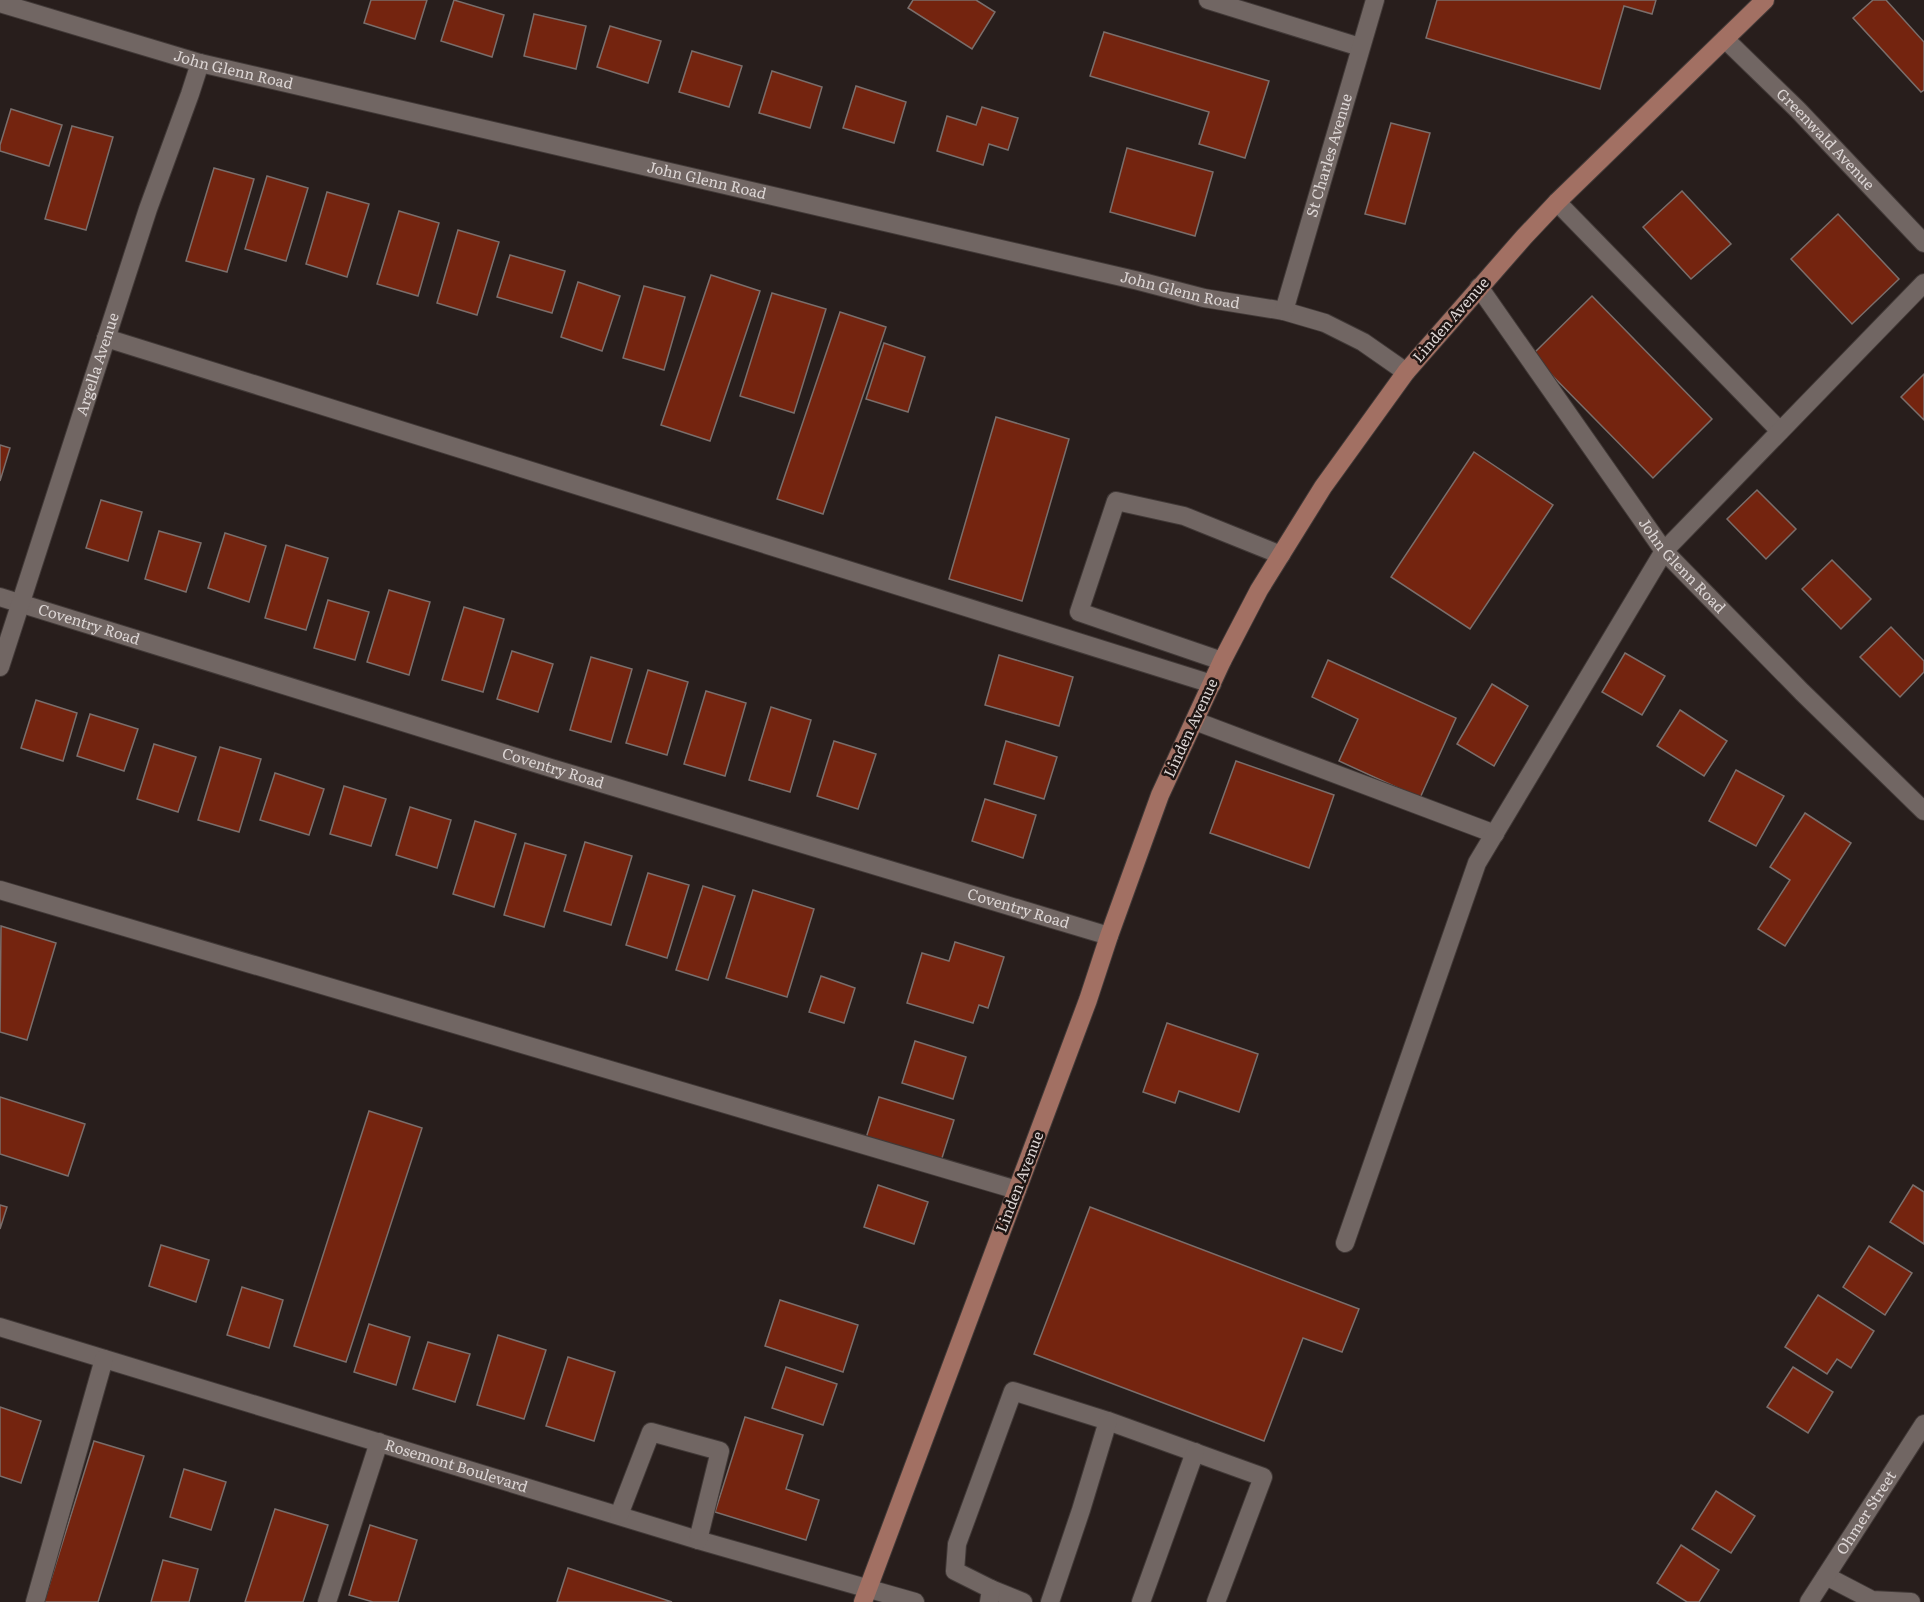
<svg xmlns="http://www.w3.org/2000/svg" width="1924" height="1602" font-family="Literata,serif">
<rect width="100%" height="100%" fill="#281e1c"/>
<g fill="#74240f" stroke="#7a6e6b" stroke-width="1.5">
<polygon points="371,0 427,0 415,39 364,23"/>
<polygon points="454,0 504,15 492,57 441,41"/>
<polygon points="913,0 976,0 995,12 972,49 908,8"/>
<polygon points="1437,0 1656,0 1652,14 1624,6 1600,89 1426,38"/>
<polygon points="1873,0 1886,0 1924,42 1924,90 1921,92 1853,18"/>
<polygon points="534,14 586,26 576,69 524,56"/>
<polygon points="610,26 661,41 648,83 597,67"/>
<polygon points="1104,32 1269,81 1245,158 1199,144 1209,112 1090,76"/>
<polygon points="692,51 742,66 729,107 679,92"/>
<polygon points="772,71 822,87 810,128 759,113"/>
<polygon points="856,86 906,102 894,143 843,128"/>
<polygon points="982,107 1018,118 1008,150 989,144 983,165 937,151 947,116 976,125"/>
<polygon points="11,109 62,125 49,166 0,151 0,145"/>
<polygon points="1391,123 1430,133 1405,224 1365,214"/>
<polygon points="72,126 113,137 86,230 45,219"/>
<polygon points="1127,148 1213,172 1195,236 1110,212"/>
<polygon points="214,168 254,179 227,272 186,261"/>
<polygon points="267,176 308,188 286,261 245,249"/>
<polygon points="1682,191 1731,244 1691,279 1643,227"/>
<polygon points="327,192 369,204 347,277 306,264"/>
<polygon points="399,211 439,223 418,296 377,284"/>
<polygon points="1838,214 1899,279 1852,324 1791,259"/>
<polygon points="458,230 499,242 477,315 437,303"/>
<polygon points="510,255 565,271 552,313 497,297"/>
<polygon points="711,275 760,291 710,441 661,425"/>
<polygon points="578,282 620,296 602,351 561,337"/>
<polygon points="644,286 685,297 664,370 623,358"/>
<polygon points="772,293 826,309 794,413 740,396"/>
<polygon points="1592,296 1712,419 1653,478 1532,355"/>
<polygon points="840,312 886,327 823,514 777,499"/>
<polygon points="884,343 925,357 908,412 866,399"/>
<polygon points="1924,374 1924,420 1901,397"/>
<polygon points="996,417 1069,439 1022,601 949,579"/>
<polygon points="0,445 10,448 0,481"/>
<polygon points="1474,452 1553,505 1470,629 1391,577"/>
<polygon points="1757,490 1796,529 1766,559 1727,519"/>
<polygon points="101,500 142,512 128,561 86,548"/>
<polygon points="159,531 201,543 186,592 145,579"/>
<polygon points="225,533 266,546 249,602 208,588"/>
<polygon points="286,545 328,558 306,630 265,618"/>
<polygon points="1832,560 1871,599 1841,629 1802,589"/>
<polygon points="389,590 430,602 409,675 367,662"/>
<polygon points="328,600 369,612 355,660 314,648"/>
<polygon points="464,607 504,619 483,692 442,680"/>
<polygon points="1891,627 1924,661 1924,672 1900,697 1860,657"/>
<polygon points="512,651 553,664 538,712 497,699"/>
<polygon points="1625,653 1665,676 1642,715 1602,692"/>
<polygon points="999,655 1073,677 1059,726 985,705"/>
<polygon points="591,657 632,669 611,742 570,730"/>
<polygon points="1328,660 1456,718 1420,798 1339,761 1358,719 1312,697"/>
<polygon points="648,670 688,682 667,755 626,743"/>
<polygon points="1492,684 1528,706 1494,766 1457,744"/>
<polygon points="706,691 746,703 725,776 684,764"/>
<polygon points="36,700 77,713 63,761 21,748"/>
<polygon points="771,707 811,720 790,792 749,780"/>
<polygon points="1680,710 1727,741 1704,776 1657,746"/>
<polygon points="90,714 138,729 124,771 77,756"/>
<polygon points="834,741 876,754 858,809 817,796"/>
<polygon points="1006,741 1057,757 1044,799 994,784"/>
<polygon points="154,744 196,757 178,812 137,799"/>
<polygon points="220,747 261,759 239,832 198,820"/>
<polygon points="1236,761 1334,795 1309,868 1210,833"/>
<polygon points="1736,770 1784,796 1756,846 1709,821"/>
<polygon points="275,773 324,789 309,835 260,820"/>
<polygon points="344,786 386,799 371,846 330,834"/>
<polygon points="985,799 1036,815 1023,858 972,841"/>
<polygon points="410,807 451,820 437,868 396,855"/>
<polygon points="1805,813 1851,843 1785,946 1758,929 1790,880 1770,867"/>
<polygon points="475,821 516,834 494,907 453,894"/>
<polygon points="585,842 632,856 611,925 564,911"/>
<polygon points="525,843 566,855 544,927 504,915"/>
<polygon points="648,873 689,885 667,958 626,945"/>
<polygon points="703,886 735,896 708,980 676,970"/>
<polygon points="753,890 814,909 787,997 726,978"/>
<polygon points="1,926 56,943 27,1040 0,1032"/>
<polygon points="955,942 1004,957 988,1008 979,1005 973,1023 907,1003 922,953 949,961"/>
<polygon points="821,976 855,988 844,1023 809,1012"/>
<polygon points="1167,1023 1258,1054 1239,1112 1179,1091 1175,1103 1143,1092"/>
<polygon points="915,1041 966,1057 953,1099 902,1083"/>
<polygon points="0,1097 85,1124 68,1176 0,1154"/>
<polygon points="879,1097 954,1120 941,1161 866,1138"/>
<polygon points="369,1111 422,1128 346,1362 294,1346"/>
<polygon points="878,1185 928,1202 914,1244 864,1227"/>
<polygon points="1913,1185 1924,1192 1924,1244 1890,1222"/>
<polygon points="0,1205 7,1207 0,1229"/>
<polygon points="1090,1207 1359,1309 1342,1352 1303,1338 1264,1441 1034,1354"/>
<polygon points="161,1245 209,1260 196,1302 149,1286"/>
<polygon points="1869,1246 1912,1273 1885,1315 1843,1287"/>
<polygon points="242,1287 283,1300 269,1348 227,1335"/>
<polygon points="1818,1295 1874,1331 1851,1368 1837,1359 1827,1374 1785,1347"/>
<polygon points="780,1300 858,1325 843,1372 765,1346"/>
<polygon points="369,1324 410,1337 396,1385 354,1372"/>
<polygon points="498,1335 546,1350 524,1419 477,1405"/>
<polygon points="428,1342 470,1354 455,1402 413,1389"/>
<polygon points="568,1357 615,1372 594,1441 546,1426"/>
<polygon points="786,1367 837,1384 823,1425 772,1408"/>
<polygon points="1793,1367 1833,1392 1808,1433 1767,1407"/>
<polygon points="0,1407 41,1421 21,1483 0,1476"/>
<polygon points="745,1417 803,1435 786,1489 819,1500 806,1540 715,1512"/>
<polygon points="94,1441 144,1456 98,1602 44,1602"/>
<polygon points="184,1469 226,1482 211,1530 170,1517"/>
<polygon points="1716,1491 1755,1516 1731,1553 1692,1529"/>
<polygon points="275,1509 328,1525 303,1602 245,1602"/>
<polygon points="370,1525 417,1540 398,1602 373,1602 349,1595"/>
<polygon points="1681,1545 1719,1570 1699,1602 1687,1602 1657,1583"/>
<polygon points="163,1560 198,1569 189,1602 151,1602"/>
<polygon points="568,1568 672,1602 557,1602"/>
</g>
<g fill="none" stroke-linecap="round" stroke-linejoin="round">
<g stroke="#413937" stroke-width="20">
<g id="minor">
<polyline points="1208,0 1360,47"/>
<path id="s1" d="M 0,3 L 200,63 L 1139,281 L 1204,298 L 1284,311 L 1325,323 L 1363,342 L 1406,372"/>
<path id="s2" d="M 1725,39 L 1798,110 L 1924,243"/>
<polyline points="1557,202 1780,431"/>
<path id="s3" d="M 1479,287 L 1664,551 L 1802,692 L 1924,811"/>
<path id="s4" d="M 1284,311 L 1375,0"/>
<polyline points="106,338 1212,684"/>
<path id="s5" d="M 0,597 L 551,768 L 1109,936"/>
<polyline points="1222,661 1079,612 1116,501 1184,516 1281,555"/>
<path id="s6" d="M 0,667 L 148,209 L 190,94 L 200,63"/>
<polyline points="1195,721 1495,834"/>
<polyline points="0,890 1017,1190"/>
<polyline points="1345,1243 1477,863 1664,551 1924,283"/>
<path id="s7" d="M 0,1327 L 698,1540 L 915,1602"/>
<polyline points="619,1515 651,1432 720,1451 698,1540"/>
<polyline points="1826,1576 1872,1600 1911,1602"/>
<polyline points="991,1589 1023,1602"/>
<polyline points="35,1602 104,1359"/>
<polyline points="327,1602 379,1442"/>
<polyline points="989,1602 991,1589 955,1571 957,1544 1013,1391 1108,1421 1263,1477 1216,1602"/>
<polyline points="1050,1602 1081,1510 1108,1421"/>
<polyline points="1141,1602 1195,1452"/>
<path id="s8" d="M 1809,1602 L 1924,1424"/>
</g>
</g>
<g stroke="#413937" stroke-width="20">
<polyline id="major" points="863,1602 1088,1000 1109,936 1160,795 1222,661 1259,590 1323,487 1406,372 1524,237 1557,202 1765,0"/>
</g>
<use href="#minor" stroke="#716663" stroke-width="18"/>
<use href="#major" stroke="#a27063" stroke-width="18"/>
</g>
<g text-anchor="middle" stroke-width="5" stroke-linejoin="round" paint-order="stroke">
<g font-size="15" fill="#dcd5d4" stroke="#1e1513">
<text dy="5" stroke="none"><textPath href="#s1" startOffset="243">John Glenn Road</textPath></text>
<text dy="5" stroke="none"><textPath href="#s2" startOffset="142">Greenwald Avenue</textPath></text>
<text dy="5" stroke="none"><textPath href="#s4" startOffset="162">St Charles Avenue</textPath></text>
<text dy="5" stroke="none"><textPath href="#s1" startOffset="729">John Glenn Road</textPath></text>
<text dy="5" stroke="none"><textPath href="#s1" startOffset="1215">John Glenn Road</textPath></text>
<text transform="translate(1451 320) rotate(-49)" y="5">Linden Avenue</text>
<text dy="5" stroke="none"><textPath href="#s6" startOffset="318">Argella Avenue</textPath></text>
<text dy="5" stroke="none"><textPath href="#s3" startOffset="345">John Glenn Road</textPath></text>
<text dy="5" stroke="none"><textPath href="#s5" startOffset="93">Coventry Road</textPath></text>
<text transform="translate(1191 728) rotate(-65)" y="5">Linden Avenue</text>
<text dy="5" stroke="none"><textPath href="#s5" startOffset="579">Coventry Road</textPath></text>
<text dy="5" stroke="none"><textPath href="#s5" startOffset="1065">Coventry Road</textPath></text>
<text transform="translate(1020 1182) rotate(-69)" y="5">Linden Avenue</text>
<text dy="5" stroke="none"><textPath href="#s7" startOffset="477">Rosemont Boulevard</textPath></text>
<text dy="5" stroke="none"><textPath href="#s8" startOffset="106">Ohmer Street</textPath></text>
</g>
</g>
</svg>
